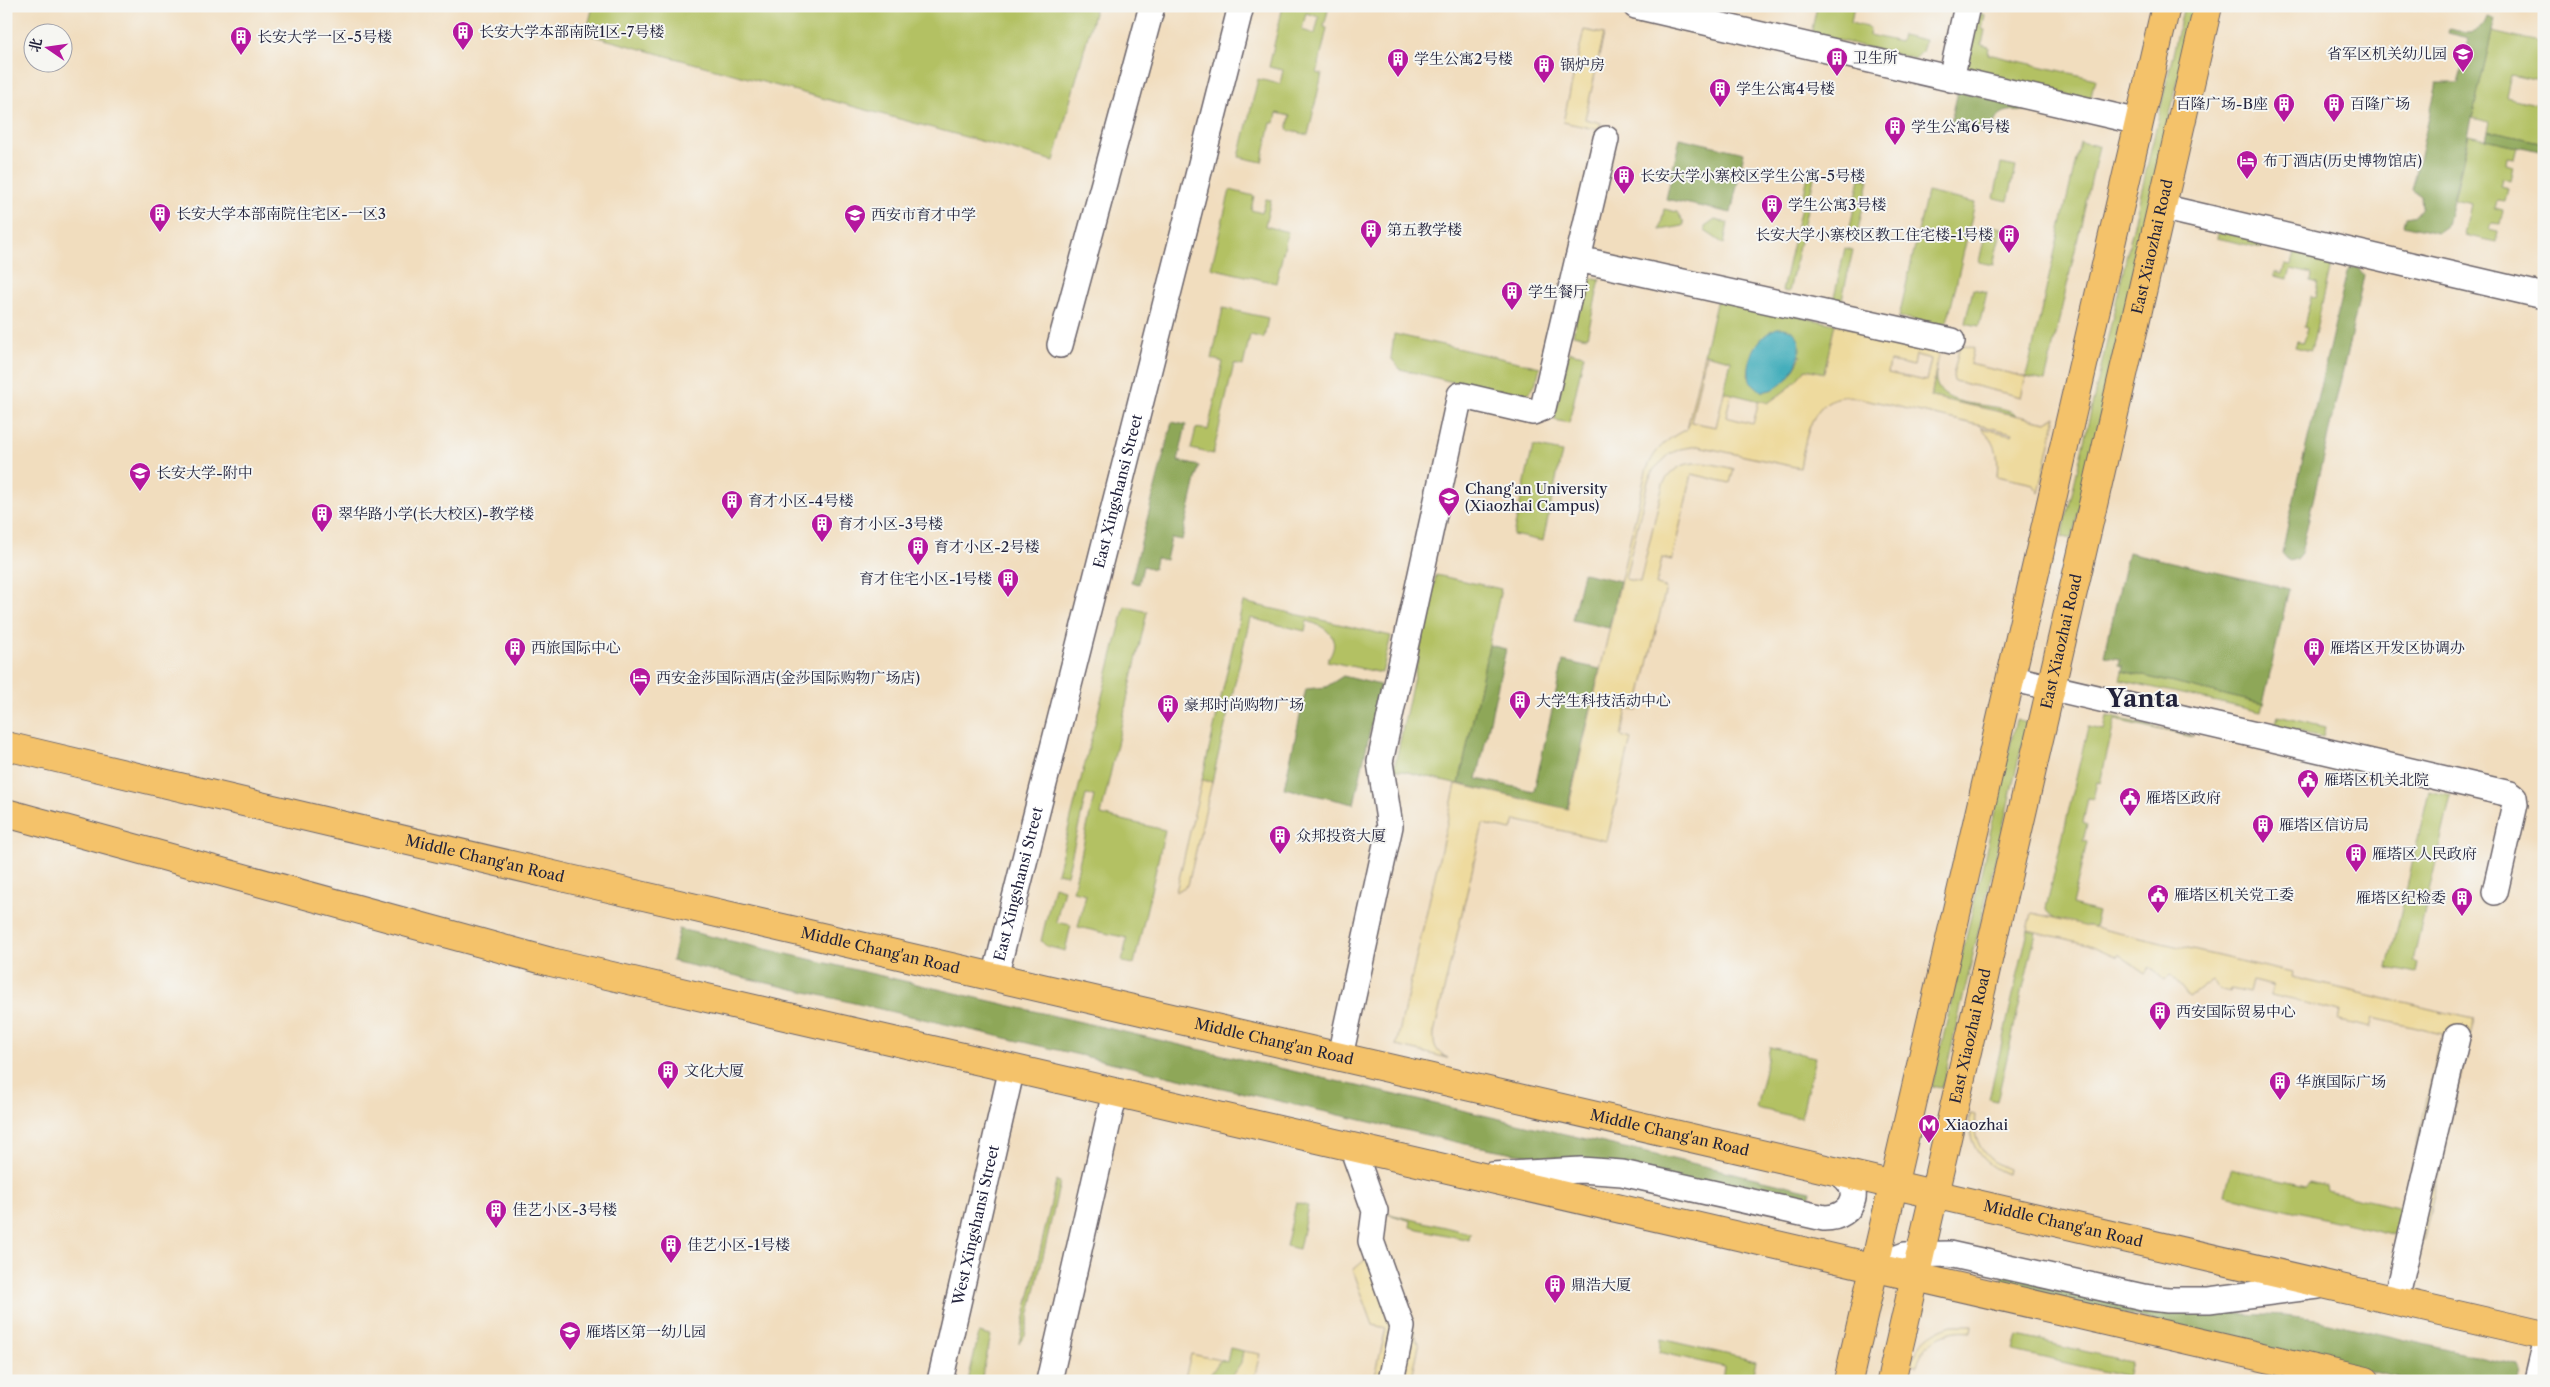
<svg xmlns="http://www.w3.org/2000/svg" width="2550" height="1387" font-family="'Libre Caslon Text','Noto Serif SC',serif">
<rect width="100%" height="100%" fill="#f6f6f2"/>
<filter id="ink" filterUnits="userSpaceOnUse"><feTurbulence type="fractalNoise" baseFrequency=".02" numOctaves="2"/><feDisplacementMap in="SourceGraphic" scale="10" xChannelSelector="R" yChannelSelector="G"/><feConvolveMatrix kernelMatrix="1 2 1 2 8 2 1 2 1" color-interpolation-filters="sRGB"/></filter>
<filter id="wash" filterUnits="userSpaceOnUse"><feTurbulence type="fractalNoise" baseFrequency=".0096" numOctaves="4" result="noise"/><feDisplacementMap in="SourceGraphic" scale="20" xChannelSelector="R" yChannelSelector="G"/><feGaussianBlur stdDeviation="1.12" result="paint"/><feColorMatrix in="noise" values="0 0 0 0 0 0 0 0 0 0 0 0 0 0 0 0 0 1.4 0 .05"/><feComposite in="paint" operator="in"/></filter>
<g filter="url(#wash)">
<rect width="100%" height="100%" fill="#f1ddbe"/>
<g fill="#b3c163" stroke="#6a724f" fill-rule="evenodd">
<polygon points="593,6 1096,6 1054,161 586,34"/>
<path d="M 1283,6 L 1329,6 L 1324,27 L 1327,28 L 1317,73 L 1322,74 L 1308,135 L 1287,130 L 1290,116 L 1277,113 L 1275,123 L 1271,123 L 1262,162 L 1239,157 L 1258,79 L 1280,84 L 1283,70 L 1269,67 ZM 1306,13 L 1319,17 L 1315,34 L 1302,30 Z"/>
<polygon points="1817,6 1854,6 1851,23 1870,28 1869,35 1900,42 1902,35 1925,40 1922,52 1915,59 1813,34 1812,29"/>
<polygon points="2184,6 2195,6 2072,539 2062,537"/>
<polygon points="1974,12 1985,15 1982,29 1985,30 1982,45 1989,47 1988,54 2095,79 2090,101 1972,72 1965,63"/>
<polygon points="2492,32 2544,44 2544,82 2511,75 2506,97 2544,106 2544,143 2488,131 2490,122 2472,118"/>
<polygon points="2469,135 2518,146 2515,158 2507,157 2506,164 2513,166 2510,180 2502,178 2500,186 2508,188 2505,202 2497,201 2495,208 2503,210 2500,224 2492,223 2490,230 2498,232 2496,242 2464,235 2471,204 2454,200"/>
<polygon points="2080,142 2099,146 2045,381 2026,377"/>
<polygon points="2001,164 2016,167 2008,201 1994,198"/>
<polygon points="1810,167 1816,168 1789,292 1782,291"/>
<polygon points="1860,178 1869,180 1857,234 1849,232"/>
<polygon points="1230,190 1254,196 1251,210 1262,213 1266,199 1271,200 1265,226 1288,232 1276,283 1211,268"/>
<polygon points="1927,192 1975,203 1950,311 1947,321 1941,325 1899,317"/>
<polygon points="1664,209 1677,212 1684,223 1683,226 1660,230"/>
<polygon points="1715,220 1728,223 1724,244 1705,231 1705,227"/>
<polygon points="1987,225 2002,228 1993,265 1979,262"/>
<polygon points="2219,231 2333,257 2311,351 2295,347 2297,341 2304,342 2307,328 2304,327 2311,296 2315,297 2318,283 2311,281 2312,274 2291,269 2288,279 2274,276 2275,272 2282,274 2285,264 2292,265 2295,252 2263,245 2261,248 2217,238"/>
<polygon points="1845,248 1853,250 1841,304 1833,302"/>
<polygon points="1585,277 1600,280 1587,337 1573,334"/>
<polygon points="1973,289 1987,292 1979,326 1965,323"/>
<path d="M 1717,299 L 1835,324 L 1824,373 L 1806,369 L 1789,388 L 1768,403 L 1724,392 L 1731,360 L 1704,354 ZM 1801,356 C 1794,371 1779,393 1761,391 L 1748,376 L 1751,357 Z"/>
<polygon points="1223,308 1268,318 1264,338 1250,335 1243,366 1234,364 1213,454 1191,449 1196,428 1208,430 1223,362 1212,359"/>
<path d="M 1394,334 L 1540,367 C 1536,383 1534,397 1514,397 L 1400,369 L 1391,358 Z"/>
<polygon points="1569,352 1584,355 1569,423 1554,420"/>
<path d="M 1936,371 C 1930,414 1999,399 2017,415 L 1931,397 Z"/>
<polygon points="1533,446 1562,452 1543,541 1513,535"/>
<polygon points="1436,575 1501,589 1459,784 1394,769"/>
<path d="M 1243,602 L 1391,636 L 1382,673 L 1327,661 C 1343,639 1328,627 1307,621 L 1305,631 L 1250,618 L 1212,782 L 1202,780 Z"/>
<polygon points="1125,606 1147,612 1101,815 1165,830 1134,964 1122,962 1127,938 1078,927 1086,894 1073,891 1094,796 1086,795 1067,875 1057,873"/>
<polygon points="2122,671 2263,704 2261,712 2120,680"/>
<path d="M 2107,716 L 2194,736 L 2193,737 L 2115,720 L 2100,783 L 2097,782 L 2093,799 L 2088,798 L 2083,823 L 2087,825 L 2083,841 L 2087,842 L 2072,905 L 2098,912 L 2094,927 C 2081,924 2049,923 2046,908 L 2088,727 L 2104,730 Z"/>
<polygon points="2278,716 2325,727 2323,737 2275,726"/>
<polygon points="2016,720 2027,723 1942,1088 1932,1086"/>
<polygon points="2429,791 2451,796 2413,962 2418,964 2416,974 2388,968"/>
<polygon points="1054,886 1064,889 1056,922 1071,925 1065,951 1046,946 1041,941"/>
<polygon points="2028,930 2036,932 1997,1101 1989,1099"/>
<polygon points="1770,1047 1815,1057 1801,1118 1756,1108"/>
<polygon points="2231,1169 2306,1186 2309,1182 2326,1186 2327,1191 2402,1208 2396,1235 2225,1195"/>
<polygon points="1056,1181 1060,1182 1025,1335 1019,1343"/>
<polygon points="1296,1203 1308,1206 1299,1249 1286,1246"/>
<polygon points="1385,1213 1470,1233 1469,1240 1410,1227 1411,1221"/>
<polygon points="979,1333 991,1336 981,1381 968,1381"/>
<polygon points="2018,1336 2131,1362 2127,1377 2014,1351"/>
<polygon points="1661,1339 1756,1361 1751,1381 1722,1381 1724,1367 1659,1352"/>
<polygon points="1230,1348 1243,1351 1241,1363 1228,1381 1206,1381 1220,1360 1227,1362"/>
</g>
<g fill="#8ea759" stroke="#58644a">
<path d="M 2487,17 L 2495,19 L 2447,226 L 2437,233 L 2404,225 L 2406,217 L 2416,215 L 2422,207 L 2421,196 L 2412,190 L 2437,83 L 2458,83 L 2469,38 L 2448,33 L 2449,29 C 2465,33 2481,36 2487,17 Z"/>
<path d="M 1958,91 L 2085,120 L 2084,125 C 2065,120 2016,103 2001,114 C 1994,119 1993,127 1991,135 L 1950,126 Z"/>
<polygon points="2488,131 2544,143 2544,152 2486,139"/>
<polygon points="1680,138 1744,153 1731,213 1666,199"/>
<polygon points="2357,267 2364,275 2356,313 2301,553 2296,559 2289,561 2282,553 2290,515 2347,272 2350,268"/>
<polygon points="1172,422 1186,425 1178,461 1199,466 1182,540 1171,538 1166,560 1156,558 1154,569 1143,566 1139,584 1131,582"/>
<polygon points="2128,552 2289,589 2263,704 2122,671 2123,666 2119,665 2120,659 2104,656"/>
<polygon points="1583,573 1620,581 1609,628 1572,620"/>
<polygon points="1489,645 1506,649 1477,779 1534,791 1563,661 1600,669 1567,809 1459,784"/>
<polygon points="1343,676 1380,685 1354,804 1284,788 1306,689 1326,687"/>
<polygon points="679,929 1811,1191 1807,1210 1584,1161 1514,1153 1465,1144 672,961"/>
<polygon points="2004,1272 2196,1312 2286,1316 2324,1321 2517,1366 2521,1372 2519,1381 2413,1381 2001,1286"/>
</g>
<g fill="#eeda9e" stroke="#887e6c" fill-rule="evenodd">
<polygon points="1584,30 1604,34 1585,119 1601,123 1599,130 1563,122"/>
<path d="M 1835,324 L 1939,351 L 1931,397 L 2047,422 L 2056,416 L 2039,493 L 2033,484 L 1997,476 C 1999,455 1997,442 1981,428 L 2012,435 L 2013,433 L 1860,398 C 1854,397 1846,396 1840,397 C 1809,403 1805,443 1800,468 L 1698,446 L 1680,449 L 1670,454 L 1654,469 L 1648,481 L 1625,579 L 1640,582 L 1663,484 C 1679,455 1706,462 1734,469 L 1730,483 L 1692,474 L 1672,560 L 1662,558 L 1656,585 L 1666,588 L 1637,711 L 1627,709 L 1621,736 L 1631,739 L 1607,841 L 1515,820 L 1512,830 L 1483,824 L 1434,1033 C 1433,1045 1436,1053 1448,1058 L 1396,1046 L 1456,784 L 1568,809 L 1646,471 C 1655,449 1666,439 1687,429 L 1704,354 L 1706,354 L 1691,422 L 1716,427 L 1724,392 L 1731,394 L 1726,417 L 1753,424 L 1759,400 L 1768,403 L 1789,388 L 1806,369 L 1824,373 ZM 1916,355 L 1931,359 L 1926,381 L 1888,373 L 1890,361 L 1914,366 Z"/>
<polygon points="1960,345 1974,348 1970,364 2026,377 2021,397 1954,381 1953,376"/>
<polygon points="1202,780 1212,782 1188,885 1176,892"/>
<polygon points="2032,913 2292,973 2291,977 2474,1019 2423,1241 2396,1235 2442,1034 2373,1018 2370,1028 2339,1021 2341,1011 2271,995 2273,986 2252,981 2249,993 2231,989 2230,992 2220,989 2212,980 2189,997 2170,974 2164,980 2150,967 2145,973 2118,954 2117,957 2088,944 2028,930"/>
<path d="M 1970,1114 L 1975,1115 C 1972,1141 1984,1160 2008,1169 L 2007,1174 C 1980,1164 1967,1143 1970,1114 Z"/>
<polygon points="1367,1258 1403,1298 1419,1346 1411,1381 1374,1381 1386,1328 1373,1325 1353,1270"/>
<path d="M 1952,1325 L 1972,1325 L 1971,1331 C 1945,1328 1925,1341 1917,1365 L 1911,1364 C 1918,1343 1931,1331 1952,1325 Z"/>
<polygon points="1243,1351 1260,1354 1254,1378 1243,1376 1242,1381 1228,1381 1241,1363"/>
<polygon points="1191,1354 1220,1360 1206,1381 1184,1381"/>
</g>
<path fill="#3cabb9" stroke="#2f667a" d="M 1777,328 C 1821,325 1794,394 1761,391 L 1750,381 C 1745,360 1757,336 1777,328 Z"/>
</g>
<g filter="url(#ink)">
<g fill="none" stroke-linecap="round" stroke-linejoin="round">
<g stroke="#6a6369" stroke-width="28">
<g id="minor">
<polyline points="1636,6 2139,122"/>
<polyline points="1951,79 1967,6"/>
<polyline points="2161,207 2544,296"/>
<polyline points="1578,259 1952,341"/>
<polyline points="1060,345 1152,6"/>
<polyline points="2010,678 2510,794 2514,797 2515,804 2495,892"/>
<path id="s1" d="M 995,977 L 1241,6"/>
<polyline points="1340,1056 1390,826 1380,762 1460,395 1533,412 1543,408 1606,139"/>
<polyline points="1352,1147 1375,1211 1371,1241 1402,1327 1391,1381"/>
<path d="M 1493,1175 L 1581,1170 L 1622,1173 L 1824,1218 C 1857,1218 1864,1184 1835,1171"/>
<polyline points="1874,1267 1905,1255 1949,1254 2143,1297 2168,1300 2209,1300 2318,1286"/>
<polyline points="2396,1300 2457,1037"/>
<path id="s2" d="M 940,1381 L 1012,1068"/>
<polyline points="1049,1381 1115,1092"/>
<polyline points="2537,1381 2544,1351"/>
</g>
</g>
<g stroke="#6a6369" stroke-width="30">
<g id="major">
<path id="s3" d="M 6,746 L 570,879 L 2544,1335"/>
<polyline points="6,813 551,962 2366,1381"/>
<polyline points="1848,1381 2166,6"/>
<path id="s4" d="M 1891,1381 L 2208,6"/>
</g>
</g>
<use href="#minor" stroke="#fff" stroke-width="25"/>
<use href="#major" stroke="#f4c26a" stroke-width="28"/>
</g>
</g>
<defs>
<g id="building-pin" transform="scale(1.125)"><path d="M0 17L-7.5 6A9.5 9.5 0 1 1 7.5 6Z" fill="#b5179e" stroke="#f6f6f2"/><path d="M-4-6H4V6H1V3H-1V6H-4ZM-2.5-4.3h1.7v1.8h-1.7ZM.8-4.3h1.7v1.8H.8ZM-2.5-1h1.7V.8h-1.7ZM.8-1h1.7V.8H.8Z" fill="#fff"/></g>
<g id="school-pin" transform="scale(1.125)"><path d="M0 17L-7.5 6A9.5 9.5 0 1 1 7.5 6Z" fill="#b5179e" stroke="#f6f6f2"/><path d="M0-5L7-2L0 1L-7-2ZM-4 1L0 2.5L4 1V4Q0 6-4 4Z" fill="#fff"/></g>
<g id="hotel-pin" transform="scale(1.125)"><path d="M0 17L-7.5 6A9.5 9.5 0 1 1 7.5 6Z" fill="#b5179e" stroke="#f6f6f2"/><path d="M-6-4.5h1.5V1H6V5H4.5V3h-9V5H-6ZM-4 0a1.8 1.8 0 1 1 3.6 0ZM.5 0V-2.5h3Q6-2.5 6 0Z" fill="#fff"/></g>
<g id="university-pin" transform="scale(1.125)"><path d="M0 17L-7.5 6A9.5 9.5 0 1 1 7.5 6Z" fill="#b5179e" stroke="#f6f6f2"/><path d="M0-5L7-2L0 1L-7-2ZM-4 1L0 2.5L4 1V4Q0 6-4 4Z" fill="#fff"/></g>
<g id="civic-pin" transform="scale(1.125)"><path d="M0 17L-7.5 6A9.5 9.5 0 1 1 7.5 6Z" fill="#b5179e" stroke="#f6f6f2"/><path d="M-.6-6.5H3V-4.5H.6V-3L4-1V1h2V6H-6V1h2V-1L-.6-3ZM-1.2 2.5V6h2.4V2.5Z" fill="#fff"/></g>
<g id="metro-pin" transform="scale(1.125)"><path d="M0 17L-7.5 6A9.5 9.5 0 1 1 7.5 6Z" fill="#b5179e" stroke="#f6f6f2"/><path d="M-5.5 5V-5H-3L0 0L3-5H5.5V5H3V-.5L0 4L-3-.5V5Z" fill="#fff"/></g>
</defs>
<g fill-rule="evenodd">
<use href="#building-pin" x="463" y="32"/>
<use href="#building-pin" x="241" y="37"/>
<use href="#school-pin" x="2463" y="54"/>
<use href="#building-pin" x="1837" y="58"/>
<use href="#building-pin" x="1398" y="59"/>
<use href="#building-pin" x="1544" y="65"/>
<use href="#building-pin" x="1720" y="89"/>
<use href="#building-pin" x="2284" y="104"/>
<use href="#building-pin" x="2334" y="104"/>
<use href="#building-pin" x="1895" y="127"/>
<use href="#hotel-pin" x="2247" y="161"/>
<use href="#building-pin" x="1624" y="176"/>
<use href="#building-pin" x="1772" y="205"/>
<use href="#building-pin" x="160" y="214"/>
<use href="#school-pin" x="855" y="215"/>
<use href="#building-pin" x="1371" y="230"/>
<use href="#building-pin" x="2009" y="235"/>
<use href="#building-pin" x="1512" y="292"/>
<use href="#school-pin" x="140" y="473"/>
<use href="#university-pin" x="1449" y="498"/>
<use href="#building-pin" x="732" y="501"/>
<use href="#building-pin" x="322" y="514"/>
<use href="#building-pin" x="822" y="524"/>
<use href="#building-pin" x="918" y="547"/>
<use href="#building-pin" x="1008" y="579"/>
<use href="#building-pin" x="515" y="648"/>
<use href="#building-pin" x="2314" y="648"/>
<use href="#hotel-pin" x="640" y="678"/>
<use href="#building-pin" x="1520" y="701"/>
<use href="#building-pin" x="1168" y="705"/>
<use href="#civic-pin" x="2308" y="780"/>
<use href="#civic-pin" x="2130" y="798"/>
<use href="#building-pin" x="2263" y="825"/>
<use href="#building-pin" x="1280" y="836"/>
<use href="#building-pin" x="2356" y="854"/>
<use href="#civic-pin" x="2158" y="895"/>
<use href="#building-pin" x="2462" y="898"/>
<use href="#building-pin" x="2160" y="1012"/>
<use href="#building-pin" x="668" y="1071"/>
<use href="#building-pin" x="2280" y="1082"/>
<use href="#metro-pin" x="1929" y="1125"/>
<use href="#building-pin" x="496" y="1210"/>
<use href="#building-pin" x="671" y="1245"/>
<use href="#building-pin" x="1555" y="1285"/>
<use href="#school-pin" x="570" y="1332"/>
</g>
<g text-anchor="middle" stroke-width="4" stroke-linejoin="round" paint-order="stroke">
<g font-size="15" fill="#22223b" stroke="#f6f6f2" text-anchor="start">
<text x="479" y="37">长安大学本部南院1区-7号楼</text>
<text x="257" y="42">长安大学一区-5号楼</text>
<text x="2447" y="59" text-anchor="end">省军区机关幼儿园</text>
<text x="1853" y="63">卫生所</text>
<text x="1414" y="64">学生公寓2号楼</text>
<text x="1560" y="70">锅炉房</text>
<text x="1736" y="94">学生公寓4号楼</text>
<text x="2268" y="109" text-anchor="end">百隆广场-B座</text>
<text x="2350" y="109">百隆广场</text>
<text x="1911" y="132">学生公寓6号楼</text>
<text x="2263" y="166">布丁酒店(历史博物馆店)</text>
<text x="1640" y="181">长安大学小寨校区学生公寓-5号楼</text>
<text x="1788" y="210">学生公寓3号楼</text>
<text x="176" y="219">长安大学本部南院住宅区-一区3</text>
<text x="871" y="220">西安市育才中学</text>
<text x="1387" y="235">第五教学楼</text>
<text x="1993" y="240" text-anchor="end">长安大学小寨校区教工住宅楼-1号楼</text>
<text x="1528" y="297">学生餐厅</text>
<text x="156" y="478">长安大学-附中</text>
<text x="1465" y="494">Chang'an University<tspan x="1465" dy="17">(Xiaozhai Campus)</tspan></text>
<text x="748" y="506">育才小区-4号楼</text>
<text x="338" y="519">翠华路小学(长大校区)-教学楼</text>
<text x="838" y="529">育才小区-3号楼</text>
<text x="934" y="552">育才小区-2号楼</text>
<text x="992" y="584" text-anchor="end">育才住宅小区-1号楼</text>
<text x="531" y="653">西旅国际中心</text>
<text x="2330" y="653">雁塔区开发区协调办</text>
<text x="656" y="683">西安金莎国际酒店(金莎国际购物广场店)</text>
<text x="1536" y="706">大学生科技活动中心</text>
<text x="1184" y="710">豪邦时尚购物广场</text>
<text x="2324" y="785">雁塔区机关北院</text>
<text x="2146" y="803">雁塔区政府</text>
<text x="2279" y="830">雁塔区信访局</text>
<text x="1296" y="841">众邦投资大厦</text>
<text x="2372" y="859">雁塔区人民政府</text>
<text x="2174" y="900">雁塔区机关党工委</text>
<text x="2446" y="903" text-anchor="end">雁塔区纪检委</text>
<text x="2176" y="1017">西安国际贸易中心</text>
<text x="684" y="1076">文化大厦</text>
<text x="2296" y="1087">华旗国际广场</text>
<text x="1945" y="1130">Xiaozhai</text>
<text x="512" y="1215">佳艺小区-3号楼</text>
<text x="687" y="1250">佳艺小区-1号楼</text>
<text x="1571" y="1290">鼎浩大厦</text>
<text x="586" y="1337">雁塔区第一幼儿园</text>
</g>
<g font-size="15" fill="#22223b" stroke="#f6f6f2">
<text dy="5" stroke="none"><textPath href="#s4" startOffset="1164">East Xiaozhai Road</textPath></text>
<text dy="5" stroke="none"><textPath href="#s1" startOffset="501">East Xingshansi Street</textPath></text>
<text dy="5" stroke="none"><textPath href="#s4" startOffset="759">East Xiaozhai Road</textPath></text>
<text dy="5" stroke="none"><textPath href="#s3" startOffset="492">Middle Chang'an Road</textPath></text>
<text dy="5" stroke="none"><textPath href="#s1" startOffset="96">East Xingshansi Street</textPath></text>
<text dy="5" stroke="none"><textPath href="#s3" startOffset="898">Middle Chang'an Road</textPath></text>
<text dy="5" stroke="none"><textPath href="#s4" startOffset="354">East Xiaozhai Road</textPath></text>
<text dy="5" stroke="none"><textPath href="#s3" startOffset="1302">Middle Chang'an Road</textPath></text>
<text dy="5" stroke="none"><textPath href="#s3" startOffset="1708">Middle Chang'an Road</textPath></text>
<text dy="5" stroke="none"><textPath href="#s3" startOffset="2112">Middle Chang'an Road</textPath></text>
<text dy="5" stroke="none"><textPath href="#s2" startOffset="160">West Xingshansi Street</textPath></text>
</g>
<g font-size="25" font-weight="bold" fill="#22223b" stroke="#f6f6f2">
<text x="2143" y="707">Yanta</text>
</g>
</g>
<rect width="2550" height="1387" fill="none" stroke="#f6f6f2" stroke-width="25"/>
<g transform="translate(48 48) rotate(283)"><circle r="24" fill="#f6f6f2" stroke="#a1a1a9"/>
<path d="M0-4L9 19L0 12L-9 19Z" fill="#b5179e"/>
<text y="-8" font-size="14" font-weight="bold" text-anchor="middle" fill="#22223b">北</text>
</g>
</svg>
